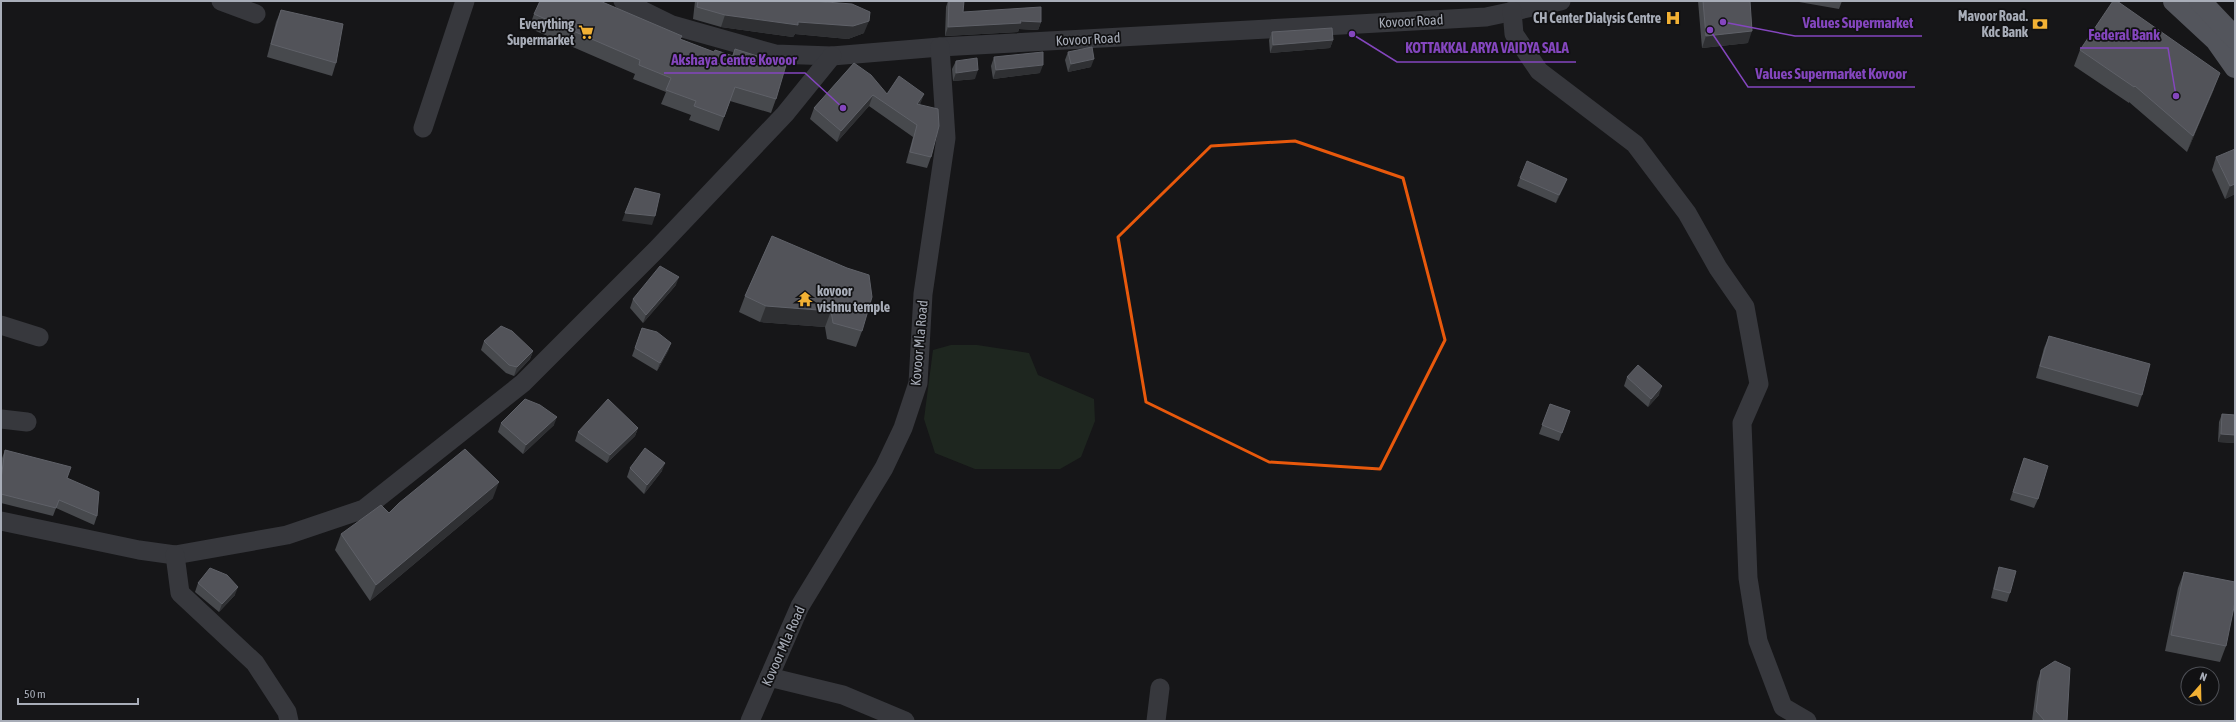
<svg xmlns="http://www.w3.org/2000/svg" width="2236" height="722" font-family="'Asap Condensed',sans-serif">
<rect width="100%" height="100%" fill="#161618"/>
<polygon fill="#1e261f" points="951,345 977,345 1029,353 1038,375 1094,399 1095,421 1081,457 1060,469 975,469 935,453 924,419 933,350"/>
<g fill="none" stroke-linecap="round" stroke-linejoin="round">
<g stroke="#37383d" stroke-width="19">
<polyline points="221,1 256,14"/>
<polyline points="623,1 672,25 775,54 832,56 940,47 1486,17 1561,1"/>
<polyline points="1512,11 1514,34 1539,71 1635,144 1687,213 1718,268 1745,307 1759,384 1742,423 1748,578 1758,641 1783,707 1807,721"/>
<polyline points="423,128 465,1"/>
<polyline points="1,325 39,337"/>
<polyline points="1,419 27,422"/>
<polyline points="1,521 139,550 175,555 287,535 364,509 523,383 656,250 785,114 832,56"/>
<polyline points="175,555 180,593 255,663 287,712 289,721"/>
<polyline points="769,677 843,695 905,721"/>
<polyline points="750,721 800,606 884,468 903,428 918,383 923,294 946,138 940,47"/>
<polyline points="1156,721 1160,688"/>
</g>
<g stroke="#53555c" stroke-width="22">
<polyline points="2174,1 2216,40 2235,67"/>
<polyline points="2200,1 2235,38"/>
</g>
</g>
<g fill="#47494d">
<polygon points="695,1 813,1 864,33 848,39 795,34 793,37 721,27 693,19"/>
<polygon points="948,1 964,1 963,12 1041,22 1038,30 1019,29 1018,32 945,36 946,7"/>
<polygon points="1698,1 1750,1 1748,43 1702,48"/>
<polygon points="1799,1 1842,1 1839,9 1799,2"/>
<polygon points="281,10 336,63 332,76 267,57 276,22"/>
<polygon points="534,14 680,39 714,52 732,56 735,49 776,99 771,113 730,101 719,131 689,120 691,115 661,104 666,92 633,79 635,74 529,28"/>
<polygon points="1272,32 1333,40 1330,48 1270,53 1269,40"/>
<polygon points="2080,50 2214,89 2187,152 2129,102 2129,103 2074,66"/>
<polygon points="1068,52 1091,67 1068,72 1065,60"/>
<polygon points="994,57 1040,73 993,79 991,66"/>
<polygon points="956,61 975,79 953,81 952,69"/>
<polygon points="854,63 887,94 920,105 931,157 927,168 906,163 913,137 869,106 837,142 810,119 814,108"/>
<polygon points="2216,157 2235,194 2225,199 2212,170"/>
<polygon points="1520,178 1567,179 1556,203 1517,186"/>
<polygon points="772,236 862,331 856,347 827,339 825,327 760,322 739,312 745,296"/>
<polygon points="676,285 643,323 630,308 633,299"/>
<polygon points="642,328 671,343 668,351 657,371 632,356"/>
<polygon points="2049,336 2142,395 2138,407 2036,378 2044,348"/>
<polygon points="484,341 533,351 530,359 514,376 506,373 481,350"/>
<polygon points="1627,377 1659,395 1648,407 1624,386"/>
<polygon points="1550,404 1570,411 1559,441 1539,434"/>
<polygon points="2222,414 2235,415 2235,443 2218,442 2219,422"/>
<polygon points="501,423 554,425 523,454 498,432"/>
<polygon points="638,428 635,436 607,463 575,441 578,432"/>
<polygon points="5,450 67,478 97,516 94,525 56,508 53,516 1,503 1,467 2,458"/>
<polygon points="2024,458 2038,499 2034,508 2010,500"/>
<polygon points="630,468 662,471 644,494 627,477"/>
<polygon points="493,498 370,601 335,550 341,534 389,513"/>
<polygon points="1999,567 2010,593 2007,602 1991,598 1996,576"/>
<polygon points="2184,572 2226,646 2220,662 2165,651 2178,588"/>
<polygon points="198,583 235,595 219,612 195,592"/>
<polygon points="2041,670 2067,721 2032,721 2037,682"/>
</g>
<g fill="#2f3033">
<polygon points="725,15 798,22 869,21 864,33 848,39 795,34 793,37 721,27"/>
<polygon points="1020,21 1041,22 1038,30 1019,29 1018,32 945,36 948,27"/>
<polygon points="1752,31 1748,43 1702,48 1706,36"/>
<polygon points="1333,40 1330,48 1270,53 1273,45"/>
<polygon points="1094,59 1091,67 1068,72 1071,64"/>
<polygon points="1043,65 1040,73 993,79 996,70"/>
<polygon points="978,70 975,79 953,81 956,73"/>
<polygon points="2220,73 2214,89 2187,152 2193,136"/>
<polygon points="924,94 920,105 917,104"/>
<polygon points="873,95 869,106 837,142 841,131"/>
<polygon points="1567,179 1564,187 1556,203 1559,195"/>
<polygon points="2235,184 2235,194 2225,199 2230,186"/>
<polygon points="625,213 655,216 652,225 622,221"/>
<polygon points="679,277 676,285 643,323 646,315"/>
<polygon points="766,306 831,311 825,327 760,322"/>
<polygon points="671,343 668,351 657,371 660,363"/>
<polygon points="533,351 530,359 514,376 517,367"/>
<polygon points="1662,386 1659,395 1648,407 1651,399"/>
<polygon points="557,417 554,425 523,454 526,445"/>
<polygon points="638,428 635,436 607,463 610,455"/>
<polygon points="2221,434 2235,435 2235,443 2218,442"/>
<polygon points="665,463 662,471 644,494 647,485"/>
<polygon points="499,482 493,498 370,601 376,585"/>
<polygon points="238,587 235,595 219,612 222,604"/>
</g>
<g fill="#525359" stroke="#5f6168">
<polygon points="540,1 600,1 682,36 680,39 714,52 715,50 733,56 735,49 786,65 776,99 735,87 724,117 694,106 696,101 666,90 671,78 639,65 640,60 534,14"/>
<polygon points="698,1 813,1 852,4 870,12 869,21 853,26 798,22 798,25 725,15 697,7"/>
<polygon points="949,1 964,1 963,12 1041,7 1041,22 1020,21 1021,23 948,27"/>
<polygon points="1703,1 1750,1 1752,31 1706,36"/>
<polygon points="2113,1 2117,1 2220,73 2193,136 2135,86 2134,87 2080,50"/>
<polygon points="281,10 343,24 336,63 271,44"/>
<polygon points="1332,28 1333,40 1273,45 1272,32"/>
<polygon points="1092,47 1094,59 1071,64 1068,52"/>
<polygon points="1043,52 1043,65 996,70 994,57"/>
<polygon points="977,58 978,70 956,73 956,61"/>
<polygon points="854,63 871,75 887,94 899,76 924,94 917,104 938,109 939,126 931,157 910,152 917,125 873,95 841,131 814,108"/>
<polygon points="2235,149 2235,184 2230,186 2216,157"/>
<polygon points="1527,161 1567,179 1559,195 1520,178"/>
<polygon points="635,188 660,194 655,216 625,213"/>
<polygon points="772,236 847,268 869,275 872,297 862,331 833,323 831,311 766,306 745,296"/>
<polygon points="660,266 679,277 646,315 633,299"/>
<polygon points="501,326 512,331 533,351 517,367 509,365 484,341"/>
<polygon points="642,328 657,332 671,343 660,363 635,348"/>
<polygon points="2049,336 2150,364 2142,395 2040,366"/>
<polygon points="1638,365 1662,386 1651,399 1627,377"/>
<polygon points="525,399 540,405 557,417 526,445 501,423"/>
<polygon points="608,399 638,428 610,455 578,432"/>
<polygon points="1550,404 1570,411 1562,433 1542,425"/>
<polygon points="2222,414 2235,415 2235,435 2221,434"/>
<polygon points="645,448 665,463 647,485 630,468"/>
<polygon points="465,449 499,482 376,585 341,534 381,505 389,513 399,503"/>
<polygon points="5,450 71,467 67,478 99,492 97,516 59,500 56,508 1,494 1,479"/>
<polygon points="2024,458 2048,466 2038,499 2013,492"/>
<polygon points="1999,567 2016,571 2010,593 1994,589"/>
<polygon points="210,568 227,575 238,587 222,604 198,583"/>
<polygon points="2184,572 2235,582 2235,602 2226,646 2171,635"/>
<polygon points="2055,661 2070,668 2067,721 2045,721 2036,711 2041,670"/>
</g>
<path fill="none" stroke="#e8590c" stroke-width="3" stroke-linejoin="round" d="M 1295,141 L 1403,178 L 1445,340 L 1380,469 L 1269,462 L 1146,402 L 1118,237 L 1211,146 Z"/>
<defs>
<g id="hospital-bare" transform="scale(1.2)"><path d="M-5-5h3v3.5h4V-5h3V5h-3V1.5h-4V5h-3Z" fill="#f2b134" stroke="#111113" stroke-width="2.5" paint-order="stroke"/></g>
<g id="bank-bare" transform="scale(1.2)"><path d="M-6-4H6V4H-6ZM0-2.3a2.3 2.3 0 1 0 0 4.6a2.3 2.3 0 1 0 0-4.6Z" fill="#f2b134" stroke="#111113" stroke-width="2.5" paint-order="stroke"/></g>
<g id="supermarket-bare" transform="scale(1.2)"><path d="M-6-5.5h2.5l.6 2H6L4.5 2H-2.5L-4.4-4H-6ZM-1.5 3.2a1.3 1.3 0 1 0 .1 0ZM3 3.2a1.3 1.3 0 1 0 .1 0Z" fill="#f2b134" stroke="#111113" stroke-width="2.5" paint-order="stroke"/></g>
<g id="temple-bare" transform="scale(1.2)"><path d="M0-6L5-2H3V0L6.5 2.5H4V6H1.5V3h-3V6H-4V2.5H-6.5L-3 0V-2H-5Z" fill="#f2b134" stroke="#111113" stroke-width="2.5" paint-order="stroke"/></g>
</defs>
<g fill-rule="evenodd">
<use href="#hospital-bare" x="1673" y="18"/>
<use href="#bank-bare" x="2040" y="24"/>
<use href="#supermarket-bare" x="586" y="32"/>
<use href="#temple-bare" x="805" y="299"/>
</g>
<g text-anchor="middle" stroke-width="3.5" stroke-linejoin="round" paint-order="stroke">
<g font-size="14" font-weight="bold" fill="#a8adb8" stroke="#111113" text-anchor="end">
<text x="2028" y="21">Mavoor Road.<tspan x="2028" dy="16">Kdc Bank</tspan></text>
<text x="1661" y="23">CH Center Dialysis Centre</text>
<text x="574" y="29">Everything<tspan x="574" dy="16">Supermarket</tspan></text>
<text x="817" y="296" text-anchor="start">kovoor<tspan x="817" dy="16">vishnu temple</tspan></text>
</g>
<g font-size="14" fill="#a8adb8" stroke="#111113">
<text transform="translate(1411 21) rotate(-3)" y="5">Kovoor Road</text>
<text transform="translate(1088 39) rotate(-3)" y="5">Kovoor Road</text>
<text transform="translate(919 343) rotate(-85)" y="5">Kovoor Mla Road</text>
<text transform="translate(783 646) rotate(-66)" y="5">Kovoor Mla Road</text>
</g>
</g>
<path fill="none" stroke="#8446be" stroke-width="1.5" d="M1723 22L1795 36H1922M2176 96L2168 48H2080M1352 34L1397 62H1576M843 108L805 73H664M1710 30L1748 87H1915"/>
<g fill="#8446be" stroke="#111113" stroke-width="1.5">
<circle cx="1723" cy="22" r="4"/>
<circle cx="2176" cy="96" r="4"/>
<circle cx="1352" cy="34" r="4"/>
<circle cx="843" cy="108" r="4"/>
<circle cx="1710" cy="30" r="4"/>
</g>
<g font-size="15" text-anchor="middle" font-weight="bold" fill="#8446be" stroke="#111113" stroke-width="3.5" stroke-linejoin="round" paint-order="stroke">
<text x="1858" y="28">Values Supermarket</text>
<text x="2124" y="40">Federal Bank</text>
<text x="1487" y="53">KOTTAKKAL ARYA VAIDYA SALA</text>
<text x="734" y="65">Akshaya Centre Kovoor</text>
<text x="1831" y="79">Values Supermarket Kovoor</text>
</g>
<rect width="2236" height="722" fill="none" stroke="#a8adb8" stroke-width="4"/>
<g transform="translate(2200 686) rotate(20)"><circle r="19" fill="#111113" stroke="#4d4f55"/>
<path d="M0-3L7 15L0 10L-7 15Z" fill="#f2b134"/>
<text y="-6" font-size="11" font-weight="bold" text-anchor="middle" fill="#a8adb8">N</text>
</g>
<path d="M18 698v6h120v-6" fill="none" stroke="#a8adb8" stroke-width="2"/>
<text x="24" y="698" font-size="12" fill="#a8adb8" stroke="#111113" stroke-width="3" paint-order="stroke">50 m</text>
</svg>
